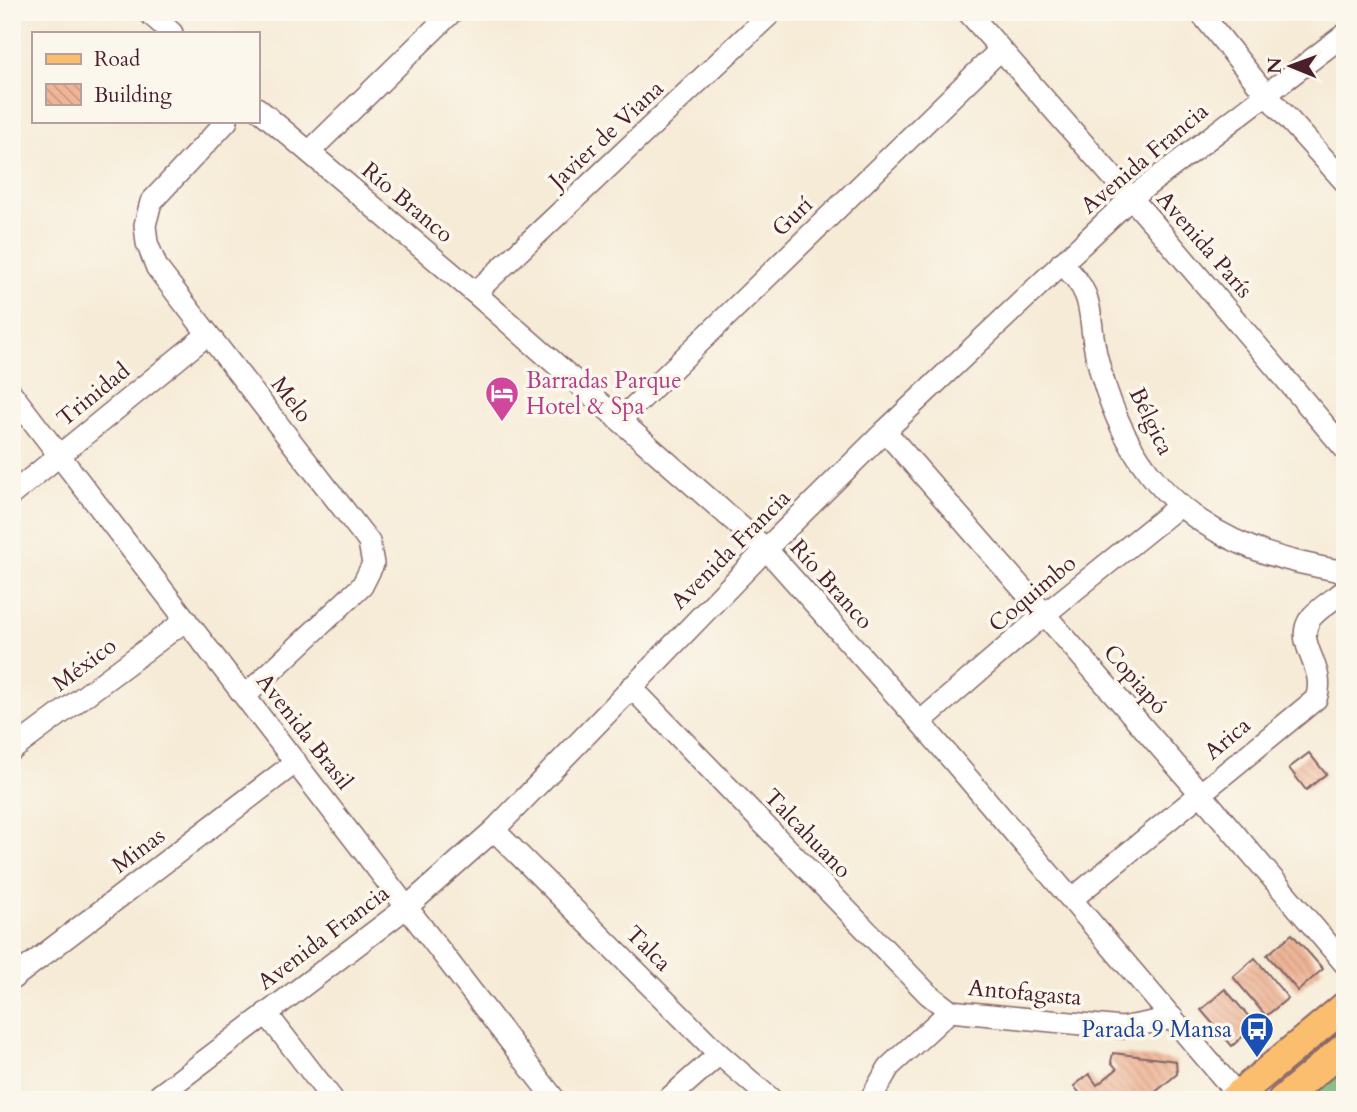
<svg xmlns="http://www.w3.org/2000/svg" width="1357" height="1112" font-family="Cardo,serif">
<defs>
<pattern id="forest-firs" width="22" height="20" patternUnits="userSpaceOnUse" patternTransform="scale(1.75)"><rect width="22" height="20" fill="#6aab6e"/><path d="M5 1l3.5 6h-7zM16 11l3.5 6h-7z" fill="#598b5b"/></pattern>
<pattern id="building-back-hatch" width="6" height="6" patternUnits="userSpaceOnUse" patternTransform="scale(1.75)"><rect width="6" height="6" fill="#eeb597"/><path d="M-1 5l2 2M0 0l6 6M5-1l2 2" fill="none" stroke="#ce9b82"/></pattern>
</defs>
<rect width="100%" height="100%" fill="#fbf7ec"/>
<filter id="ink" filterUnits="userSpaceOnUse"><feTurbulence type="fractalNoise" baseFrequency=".0143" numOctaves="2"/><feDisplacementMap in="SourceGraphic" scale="14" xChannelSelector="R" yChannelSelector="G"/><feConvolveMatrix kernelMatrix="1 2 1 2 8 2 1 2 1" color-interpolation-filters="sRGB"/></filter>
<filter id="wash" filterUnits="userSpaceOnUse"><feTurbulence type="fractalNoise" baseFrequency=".00686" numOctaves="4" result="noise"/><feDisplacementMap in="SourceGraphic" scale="28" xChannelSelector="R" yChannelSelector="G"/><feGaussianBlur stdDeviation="1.57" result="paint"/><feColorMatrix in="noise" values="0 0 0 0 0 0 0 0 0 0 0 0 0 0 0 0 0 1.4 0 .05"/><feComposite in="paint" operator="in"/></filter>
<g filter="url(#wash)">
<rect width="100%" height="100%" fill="#f6ebd7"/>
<polygon fill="url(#forest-firs)" stroke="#5a654c" stroke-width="2" points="1345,1063 1345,1100 1299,1100"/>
<g id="blocks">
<g fill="url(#building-back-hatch)">
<polygon points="1309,753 1326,774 1306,790 1289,768"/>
<polygon points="1292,934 1323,969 1298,991 1267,955"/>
<polygon points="1255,958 1288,998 1266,1016 1233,977"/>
<polygon points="1225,989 1256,1025 1232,1046 1201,1010"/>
<polygon points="1113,1053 1176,1061 1177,1074 1146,1100 1085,1100 1074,1086 1089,1074 1097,1085 1117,1069 1111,1062"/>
</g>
</g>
</g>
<g filter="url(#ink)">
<use href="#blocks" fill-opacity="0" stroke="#866667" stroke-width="2"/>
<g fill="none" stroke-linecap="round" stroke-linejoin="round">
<g stroke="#866667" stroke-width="24">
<g id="minor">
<polyline points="148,12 172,33"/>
<polyline points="968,12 1154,224 1345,449"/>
<polyline points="1200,12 1265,93 1345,182"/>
<polyline points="257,108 475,293 766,549 920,722 1242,1100"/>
<polyline points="227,121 151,202 145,225 147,243 157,268 369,542 373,564 362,586 245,696"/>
<polyline points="309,152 452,12"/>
<path d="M 1061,263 C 1097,296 1087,311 1096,354 C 1118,446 1162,512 1252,548 C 1282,560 1314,566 1345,572"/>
<polyline points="475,293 772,12"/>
<polyline points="12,394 555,1100"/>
<polyline points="620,420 1000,50"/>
<polyline points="885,431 1201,794 1345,964"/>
<polyline points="12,494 208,334"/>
<polyline points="631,687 928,994 950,1011"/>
<polyline points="920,722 1045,614 1179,506"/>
<polyline points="12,750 186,620"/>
<polyline points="494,830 719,1054 772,1100"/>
<path d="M 1072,899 L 1316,699 C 1328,667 1293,644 1310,619 C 1318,608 1335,599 1345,590"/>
<polyline points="12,979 296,762"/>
<polyline points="266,1013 333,1100"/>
<polyline points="153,1100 407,907 494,830 766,549 885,431 1131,198 1345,34"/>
<polyline points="667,1100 719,1054"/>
<polyline points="870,1100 889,1067 950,1011 1122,1028 1173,1018"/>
</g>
</g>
<g stroke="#866667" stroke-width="32">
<g id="major">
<polyline points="1232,1100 1345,1006"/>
<polyline points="1282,1100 1345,1047"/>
</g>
</g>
<use href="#minor" stroke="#fff" stroke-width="21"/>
<use href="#major" stroke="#fbbd6e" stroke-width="28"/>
</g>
</g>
<defs>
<g id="hotel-pin" transform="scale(1.75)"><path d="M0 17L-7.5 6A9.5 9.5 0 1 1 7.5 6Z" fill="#d1479c" stroke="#fbf7ec"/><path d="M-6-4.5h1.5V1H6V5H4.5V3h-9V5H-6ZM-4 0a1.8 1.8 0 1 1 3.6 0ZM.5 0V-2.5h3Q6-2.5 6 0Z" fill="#fff"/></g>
<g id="bus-pin" transform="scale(1.75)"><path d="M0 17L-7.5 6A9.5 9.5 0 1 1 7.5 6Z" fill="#1a4fb4" stroke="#fbf7ec"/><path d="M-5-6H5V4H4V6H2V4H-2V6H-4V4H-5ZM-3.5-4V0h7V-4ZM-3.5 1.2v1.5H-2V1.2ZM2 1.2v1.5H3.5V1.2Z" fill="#fff"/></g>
</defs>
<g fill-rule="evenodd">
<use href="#hotel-pin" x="502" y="393"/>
<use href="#bus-pin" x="1257" y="1029"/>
</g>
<g text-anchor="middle" stroke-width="7" stroke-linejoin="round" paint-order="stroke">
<g font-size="23" fill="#4a1f2b" stroke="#fbf7ec">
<text transform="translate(606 134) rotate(-43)" y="8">Javier de Viana</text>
<text transform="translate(1144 158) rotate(-40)" y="8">Avenida Francia</text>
<text transform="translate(408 202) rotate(40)" y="8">Río Branco</text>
<text transform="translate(792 216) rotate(-44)" y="8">Gurí</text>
<text transform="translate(1205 244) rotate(49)" y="8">Avenida París</text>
<text transform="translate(93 394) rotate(-39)" y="8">Trinidad</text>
<text transform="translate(292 399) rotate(52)" y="8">Melo</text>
<text transform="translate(1152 421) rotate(64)" y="8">Bélgica</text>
<text transform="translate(730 549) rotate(-45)" y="8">Avenida Francia</text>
<text transform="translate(832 584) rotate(48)" y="8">Río Branco</text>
<text transform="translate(1032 593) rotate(-40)" y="8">Coquimbo</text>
<text transform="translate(84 664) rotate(-37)" y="8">México</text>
<text transform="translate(1136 679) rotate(49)" y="8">Copiapó</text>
<text transform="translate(305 731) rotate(52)" y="8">Avenida Brasil</text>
<text transform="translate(1227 738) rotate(-40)" y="8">Arica</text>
<text transform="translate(808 833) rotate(46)" y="8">Talcahuano</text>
<text transform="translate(138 850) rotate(-37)" y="8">Minas</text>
<text transform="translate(323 937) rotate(-37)" y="8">Avenida Francia</text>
<text transform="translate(649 948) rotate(45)" y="8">Talca</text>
<text transform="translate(1025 992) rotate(5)" y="8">Antofagasta</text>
</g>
<g font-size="23" fill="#b23c85" stroke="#fbf7ec" text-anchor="start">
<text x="526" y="388">Barradas Parque<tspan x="526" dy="26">Hotel &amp; Spa</tspan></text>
</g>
<g font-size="23" fill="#164399" stroke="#fbf7ec" text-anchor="end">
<text x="1232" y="1037">Parada 9 Mansa</text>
</g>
</g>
<rect width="1357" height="1112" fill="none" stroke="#fbf7ec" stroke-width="42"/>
<rect x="32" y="32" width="228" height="91" fill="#fbf7ec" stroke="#b4a19f" stroke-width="2"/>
<rect x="46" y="54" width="35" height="10" fill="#fbbd6e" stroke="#b4a19f" stroke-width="2"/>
<text x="94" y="66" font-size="21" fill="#4a1f2b">Road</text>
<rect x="46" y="84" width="35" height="21" fill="url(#building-back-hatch)" stroke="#b4a19f" stroke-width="2"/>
<text x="94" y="102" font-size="21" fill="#4a1f2b">Building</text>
<g transform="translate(1291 66) rotate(271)" stroke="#fbf7ec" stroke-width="5" paint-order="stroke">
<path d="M0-5L12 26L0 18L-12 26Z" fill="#4a1f2b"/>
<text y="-10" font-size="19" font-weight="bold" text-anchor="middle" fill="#4a1f2b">N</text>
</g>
</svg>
